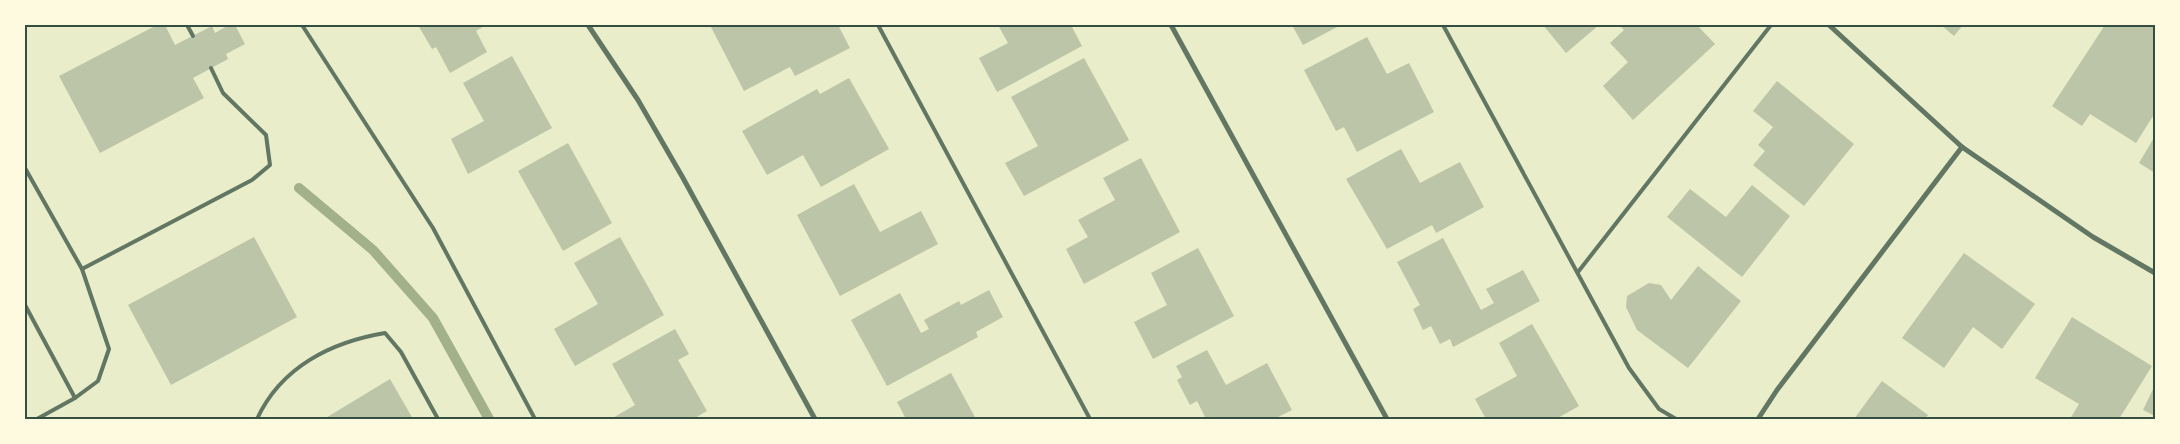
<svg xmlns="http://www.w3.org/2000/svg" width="2180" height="444" font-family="'Nunito Sans',sans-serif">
<rect width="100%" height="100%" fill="#e9edc9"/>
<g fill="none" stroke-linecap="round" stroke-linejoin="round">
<polyline stroke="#a3b18a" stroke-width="10" points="299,188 373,250 433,318 489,419"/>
</g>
<g fill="#bcc5a7">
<polygon points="157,25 165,25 175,45 212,26 215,33 229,25 235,25 245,44 226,54 228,59 193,78 204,98 100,153 59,76"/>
<polygon points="418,25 486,25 476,31 487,52 450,73 436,47 432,49"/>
<polygon points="710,25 838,25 850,48 795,76 790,67 744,91"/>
<polygon points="998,25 1071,25 1082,46 997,92 979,58 1008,43"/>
<polygon points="1292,25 1341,25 1303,45"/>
<polygon points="1543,25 1599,25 1566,53"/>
<polygon points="1619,25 1697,25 1715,44 1633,120 1603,86 1628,62 1610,43 1624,30"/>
<polygon points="1941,25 1963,25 1954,36"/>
<polygon points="2105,25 2155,25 2155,40 2153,44 2155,45 2155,113 2136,143 2090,114 2082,126 2052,106"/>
<polygon points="1367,37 1387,74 1409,63 1434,112 1357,152 1344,127 1336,131 1304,70"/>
<polygon points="512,56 552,128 468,174 451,139 484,121 463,83"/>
<polygon points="1084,58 1129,140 1024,196 1005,163 1038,146 1011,97"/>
<polygon points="849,78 889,149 821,187 803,155 767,175 742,131 817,89 820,94"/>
<polygon points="1777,81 1854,144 1804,206 1753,165 1765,151 1758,145 1773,127 1753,111"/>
<polygon points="2155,136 2155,173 2139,163"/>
<polygon points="568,143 612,223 563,251 518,171"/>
<polygon points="1401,149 1420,183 1460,162 1484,207 1436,233 1432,225 1387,249 1346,179"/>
<polygon points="1141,158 1180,232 1084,284 1066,249 1088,237 1078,220 1115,200 1103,178"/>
<polygon points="854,184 880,232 921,211 938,244 840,296 797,215"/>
<polygon points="1752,185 1790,216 1742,277 1667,217 1690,189 1726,217"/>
<polygon points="254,237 297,317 171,385 128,305"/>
<polygon points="620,237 664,315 575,366 554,329 598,304 574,263"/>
<polygon points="1443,238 1481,310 1494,303 1486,289 1523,270 1540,301 1453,347 1450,339 1440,344 1431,326 1423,330 1413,309 1420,305 1397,262"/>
<polygon points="1198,248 1234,316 1153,359 1134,322 1167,305 1151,273"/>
<polygon points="1964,253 2035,304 2002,349 1973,327 1944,368 1902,338"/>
<polygon points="1698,266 1741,301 1688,368 1637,330 1626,307 1627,296 1649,283 1661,285 1671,300"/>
<polygon points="989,290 1003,317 976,332 978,337 887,386 851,320 900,293 921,333 929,329 924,320 959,301 961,305"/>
<polygon points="2072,317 2152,366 2119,419 2070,419 2079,404 2035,378"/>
<polygon points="1532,324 1579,406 1556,419 1486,419 1475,399 1517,376 1499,343"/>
<polygon points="675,329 689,354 678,360 707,411 693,419 611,419 635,405 612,364"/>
<polygon points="1207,350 1226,385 1267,363 1292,410 1274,419 1206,419 1197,401 1190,405 1177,380 1182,377 1176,366"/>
<polygon points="951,373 976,419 906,419 897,402"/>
<polygon points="390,379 413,419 324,419"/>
<polygon points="1882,381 1928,415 1925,419 1854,419"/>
<polygon points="2155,385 2155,416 2143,410"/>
</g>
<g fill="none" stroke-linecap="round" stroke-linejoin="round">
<g stroke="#617663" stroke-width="4">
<polyline points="187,25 193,36"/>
<polyline points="302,25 433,228 535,419"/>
<polyline points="878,25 1090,419"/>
<polyline points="1443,25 1629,368 1659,409 1676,419"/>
<polyline points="25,168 82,269 109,349 98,381 75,398 37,419"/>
<polyline points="82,269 252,180 270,165 266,135 223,93 211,68"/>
<polyline points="1578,272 1771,25"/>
<polyline points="25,305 75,398"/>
<path d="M 257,419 C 281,367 331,342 385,333 L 401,352 L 438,419"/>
</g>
<g stroke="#617663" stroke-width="5">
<polyline points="588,25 638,100 683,178 815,419"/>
<polyline points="1171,25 1387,419"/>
<polyline points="1829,25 1962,147 2093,237 2155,273"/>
<polyline points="1758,419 1777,390 1962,147"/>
</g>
</g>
<rect width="2180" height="444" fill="none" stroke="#fefae0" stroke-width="52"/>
<rect x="26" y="26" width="2128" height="392" fill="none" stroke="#344e41" stroke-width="2"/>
</svg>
